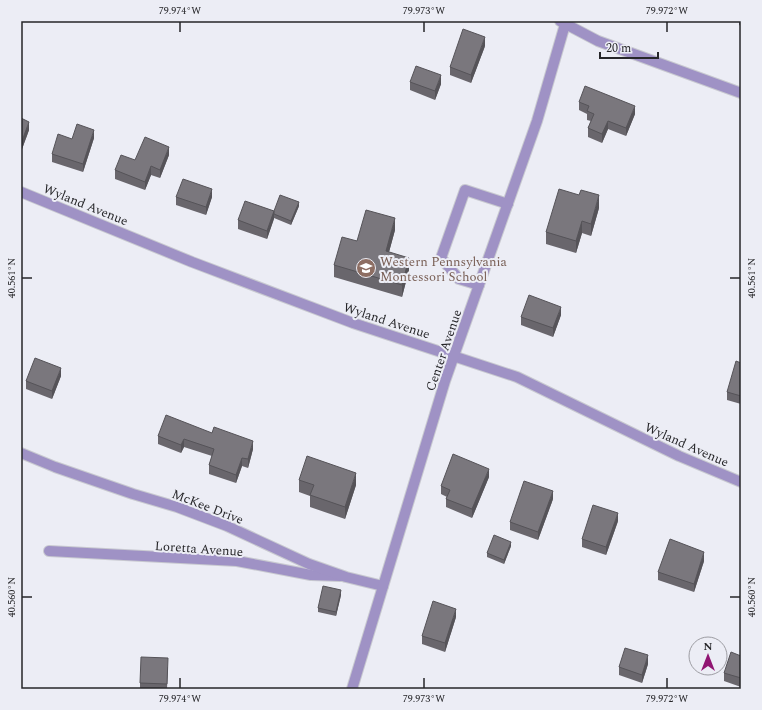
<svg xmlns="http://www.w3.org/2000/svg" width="762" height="710" font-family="Spectral,serif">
<rect width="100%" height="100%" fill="#ecedf5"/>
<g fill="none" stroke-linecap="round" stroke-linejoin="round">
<g stroke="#c8c9d0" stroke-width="12">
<g id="lane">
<polyline points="479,285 459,279 441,258 465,190 508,204"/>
<polyline points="49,551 237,561 311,575 340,576"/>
</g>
</g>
<g stroke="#c8c9d0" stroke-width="12">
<g id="street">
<polyline points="560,21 598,41 741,93"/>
<polyline points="21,192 192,262 353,323 517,377 679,456 741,482"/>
<polyline points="21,453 55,467 133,494 177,507 227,526 309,564 346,577 383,586"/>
<polyline points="352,689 445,381 537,121 566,21"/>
</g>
</g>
<use href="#lane" stroke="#9f92c5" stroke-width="10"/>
<use href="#street" stroke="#9f92c5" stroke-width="10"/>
</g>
<g fill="#69666c">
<polygon points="739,21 741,21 741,26 739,25"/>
<polygon points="485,46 471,83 450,75 450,67"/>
<polygon points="410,82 441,84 435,100 410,90"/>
<polygon points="579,102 635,114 626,136 608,129 602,143 588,137 588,128 591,121 587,120 587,114 579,110"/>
<polygon points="21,118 29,130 22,149 21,149"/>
<polygon points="94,138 83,172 52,162 52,154 72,139"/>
<polygon points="169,155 160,178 151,175 145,190 115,179 115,170 135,160"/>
<polygon points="176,197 212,197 206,215 176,205"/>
<polygon points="299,206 291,225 274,218 267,239 238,229 238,220 274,211"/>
<polygon points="599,208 591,236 582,233 576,253 546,244 546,232"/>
<polygon points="395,230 389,252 409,270 402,297 334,277 334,265 357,241"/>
<polygon points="561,315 553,337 521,325 521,317"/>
<polygon points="741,363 741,404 727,400 727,392"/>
<polygon points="61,376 52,399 26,389 26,381"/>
<polygon points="212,433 253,449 248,468 242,466 236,483 209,474 209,465 212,456 184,447 181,453 158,444 158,436"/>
<polygon points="489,477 472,518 446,507 446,499 447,497 441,494 441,486"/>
<polygon points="299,480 356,485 345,519 310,507 310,496 299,492"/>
<polygon points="553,499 538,540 510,530 510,522"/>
<polygon points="618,521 606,555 582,547 582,539"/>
<polygon points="511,546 504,564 487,557 487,553"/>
<polygon points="704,561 694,592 658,580 658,572"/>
<polygon points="341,595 336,616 318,612 318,608"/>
<polygon points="456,617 445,652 422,644 422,636"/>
<polygon points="741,656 741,687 724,681 724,673"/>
<polygon points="648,664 642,683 619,675 619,667"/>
<polygon points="168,667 167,689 140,689 140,683"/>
</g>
<g fill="#555358">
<polygon points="485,37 485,46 471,83 471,75"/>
<polygon points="441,75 441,84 435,100 435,91"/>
<polygon points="635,106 635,114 626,136 626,128"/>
<polygon points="608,121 608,129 602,143 602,134"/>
<polygon points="29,122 29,130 22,149 22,141"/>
<polygon points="94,130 94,138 83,172 83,164"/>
<polygon points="169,147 169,155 160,178 160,170"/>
<polygon points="151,166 151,175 145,190 145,182"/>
<polygon points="212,189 212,197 206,215 206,207"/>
<polygon points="599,195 599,208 591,236 591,224"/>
<polygon points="299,202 299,206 291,225 291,221"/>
<polygon points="274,211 274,219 267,239 267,231"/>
<polygon points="395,218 395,230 386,263 386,251"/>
<polygon points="582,221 582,233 576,253 576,241"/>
<polygon points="409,258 409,270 402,297 402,285"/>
<polygon points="561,307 561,315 553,337 553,328"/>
<polygon points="61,368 61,376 52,399 52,391"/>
<polygon points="184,439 184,447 181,453 181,445"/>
<polygon points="253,441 253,449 248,468 248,459"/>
<polygon points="242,458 242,466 236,483 236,475"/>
<polygon points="489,469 489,477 472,518 472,509"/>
<polygon points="356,473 356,485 345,519 345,507"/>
<polygon points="553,491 553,499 538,540 538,532"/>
<polygon points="618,513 618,521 606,555 606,547"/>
<polygon points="511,542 511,546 504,564 504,560"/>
<polygon points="704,552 704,561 694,592 694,584"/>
<polygon points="341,590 341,595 336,616 336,612"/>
<polygon points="456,609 456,617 445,652 445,643"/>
<polygon points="648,655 648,664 642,683 642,675"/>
</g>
<g fill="#7a777d" stroke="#555358">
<polygon points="463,29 485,37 471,75 450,67"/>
<polygon points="416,66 441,75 435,91 410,82"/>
<polygon points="585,86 635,106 626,128 608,121 602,134 588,128 594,114 587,111 589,106 579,102"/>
<polygon points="21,118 29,122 22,141 21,141"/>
<polygon points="77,124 94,130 83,164 52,154 58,134 72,139"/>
<polygon points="145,137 169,147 160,170 151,166 145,182 115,170 121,155 135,160"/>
<polygon points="183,179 212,189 206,207 176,197"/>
<polygon points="559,189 579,195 581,190 599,195 591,224 582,221 576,241 546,232"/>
<polygon points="280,195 299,202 291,221 274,214 274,211"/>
<polygon points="245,201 274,211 267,231 238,220"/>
<polygon points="366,210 395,218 386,251 409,258 402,285 334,265 342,237 357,241"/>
<polygon points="529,295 561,307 553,328 521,317"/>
<polygon points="35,358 61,368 52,391 26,381"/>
<polygon points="736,361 741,363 741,396 727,392"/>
<polygon points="166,415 212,433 214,427 253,441 248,459 242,458 236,475 209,465 214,449 184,439 181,445 158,436"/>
<polygon points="453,454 489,469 472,509 446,499 450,490 441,486"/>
<polygon points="307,456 356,473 345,507 310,495 314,485 299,480"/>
<polygon points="524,481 553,491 538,532 510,522"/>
<polygon points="593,505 618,513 606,547 582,539"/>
<polygon points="494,535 511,542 504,560 487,553"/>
<polygon points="670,539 704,552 694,584 658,572"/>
<polygon points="323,586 341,590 336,612 318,608"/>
<polygon points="433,601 456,609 445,643 422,636"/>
<polygon points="625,648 648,655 642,675 619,667"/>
<polygon points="731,652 741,656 741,678 724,673"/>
<polygon points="141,657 168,658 167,684 140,683"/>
</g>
<path fill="none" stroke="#262629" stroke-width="1.5" d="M 180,22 L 180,32M 424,22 L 424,32M 667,22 L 667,32M 22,278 L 32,278M 730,278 L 740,278M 22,597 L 32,597M 730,597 L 740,597M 180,678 L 180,688M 424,678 L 424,688M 667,678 L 667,688"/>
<defs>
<g id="school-disc" transform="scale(1)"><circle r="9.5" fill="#8d6e63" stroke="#ecedf5"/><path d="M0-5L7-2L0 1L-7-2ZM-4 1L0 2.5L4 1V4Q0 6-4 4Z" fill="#fff"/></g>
</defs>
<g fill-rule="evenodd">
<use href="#school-disc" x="366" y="268"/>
</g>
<g text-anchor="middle" stroke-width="4" stroke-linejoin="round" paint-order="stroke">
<g font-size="13" fill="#262629" stroke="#ecedf5">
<text transform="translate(86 204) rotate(22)" y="5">Wyland Avenue</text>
<text transform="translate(387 320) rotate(18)" y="5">Wyland Avenue</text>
<text transform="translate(443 350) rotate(-71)" y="5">Center Avenue</text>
<text transform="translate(687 444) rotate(24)" y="5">Wyland Avenue</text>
<text transform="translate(208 506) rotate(21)" y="5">McKee Drive</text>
<text transform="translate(199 548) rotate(4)" y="5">Loretta Avenue</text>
</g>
<g font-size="13" fill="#785e54" stroke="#ecedf5" text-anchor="start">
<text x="380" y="266">Western Pennsylvania<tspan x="380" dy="15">Montessori School</tspan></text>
</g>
</g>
<rect width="762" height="710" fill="none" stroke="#ecedf5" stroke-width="44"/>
<g transform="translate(708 656)"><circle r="19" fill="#ecedf5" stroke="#9d9da3"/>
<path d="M0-3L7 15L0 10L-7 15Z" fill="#911572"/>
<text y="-6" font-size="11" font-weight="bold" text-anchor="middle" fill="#262629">N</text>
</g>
<path d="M600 52v6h58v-6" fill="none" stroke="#262629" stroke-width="2"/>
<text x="606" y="52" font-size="12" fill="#262629" stroke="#ecedf5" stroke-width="3" paint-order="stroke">20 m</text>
<rect x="22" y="22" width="718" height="666" fill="none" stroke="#262629" stroke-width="1.5"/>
<g font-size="10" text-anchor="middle" fill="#262629">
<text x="180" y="14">79.974°W</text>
<text x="424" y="14">79.973°W</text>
<text x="667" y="14">79.972°W</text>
<text transform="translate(11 278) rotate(-90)" y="4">40.561°N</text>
<text transform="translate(751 278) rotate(-90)" y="4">40.561°N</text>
<text transform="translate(11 597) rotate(-90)" y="4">40.560°N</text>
<text transform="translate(751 597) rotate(-90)" y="4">40.560°N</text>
<text x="180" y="702">79.974°W</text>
<text x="424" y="702">79.973°W</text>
<text x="667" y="702">79.972°W</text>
</g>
</svg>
